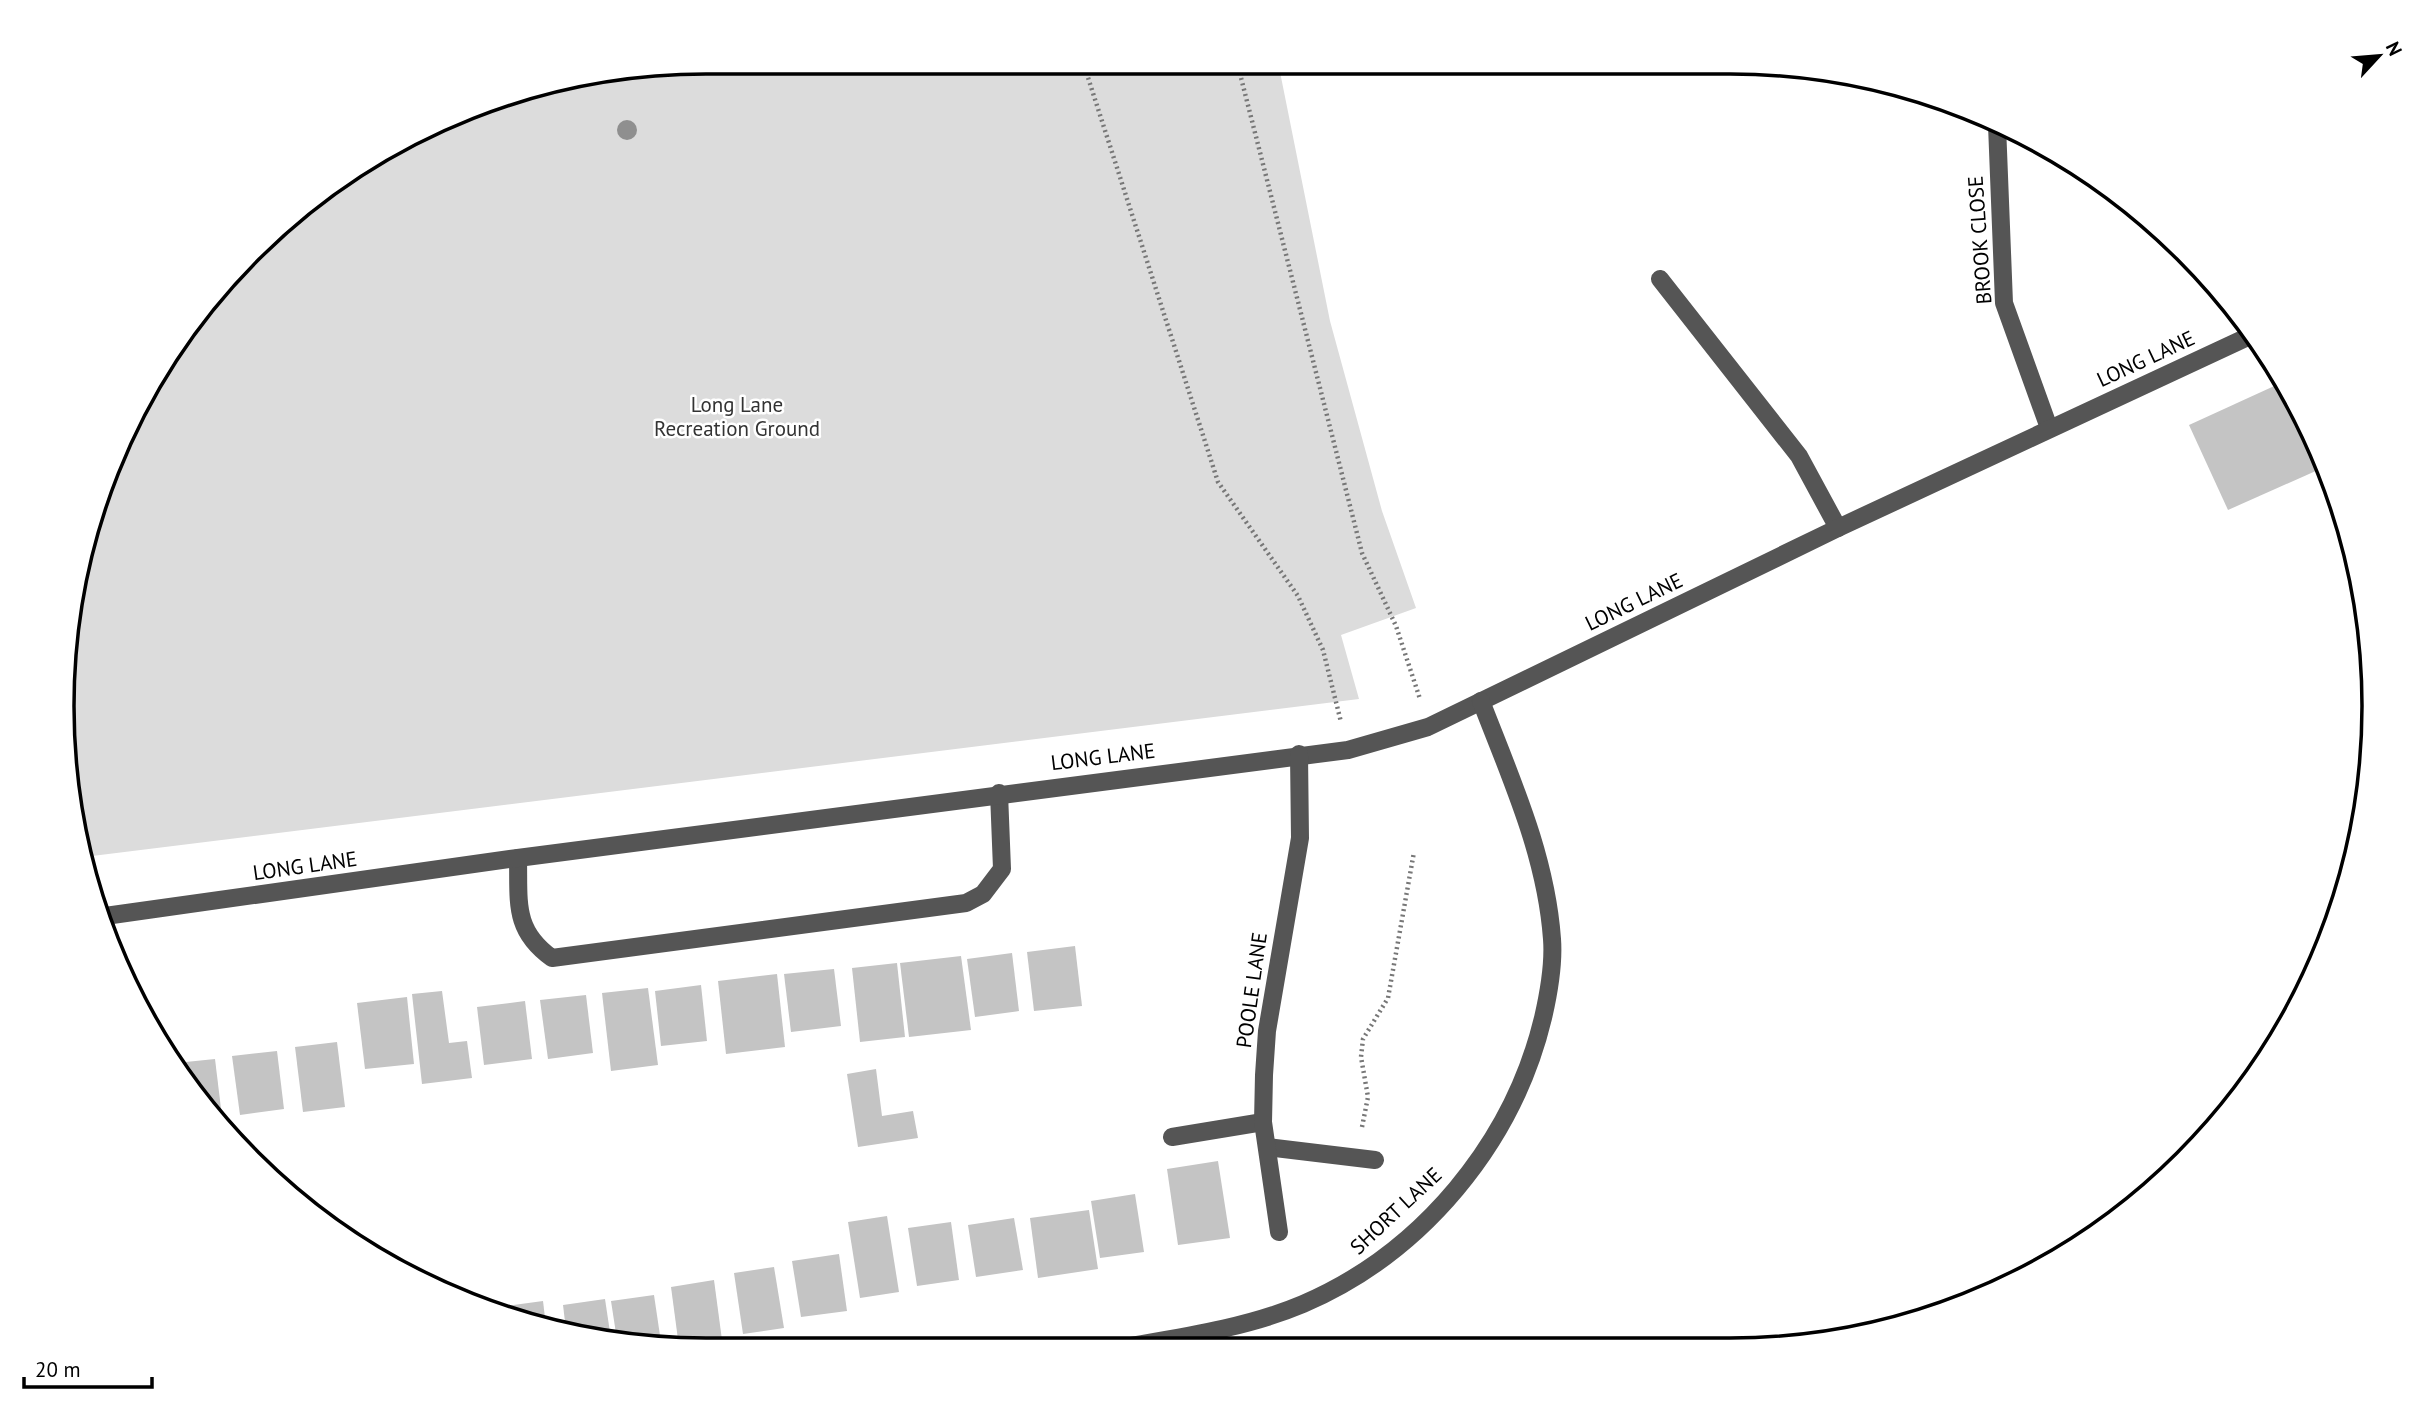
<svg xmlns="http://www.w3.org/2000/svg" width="2435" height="1412" font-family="'PT Sans',sans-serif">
<rect width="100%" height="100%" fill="#fff"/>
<polygon fill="#dcdcdc" points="706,61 1278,62 1330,321 1382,511 1416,608 1341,635 1359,699 84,857 63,748 83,539 170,347 314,194 499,95"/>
<g fill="#c4c4c4">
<polygon points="2283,382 2327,466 2228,510 2189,425"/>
<polygon points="2349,871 2341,898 2339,872"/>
<polygon points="1075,946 1082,1006 1034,1011 1027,952"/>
<polygon points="1012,953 1019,1011 975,1017 967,959"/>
<polygon points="961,956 971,1030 909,1037 900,963"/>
<polygon points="897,963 905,1037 860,1042 852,968"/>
<polygon points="834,969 841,1026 791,1032 784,974"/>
<polygon points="777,974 785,1047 726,1054 718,981"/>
<polygon points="701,985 707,1041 661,1046 655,991"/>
<polygon points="648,988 658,1065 611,1071 602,993"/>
<polygon points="442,991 449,1043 467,1041 472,1078 422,1084 412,994"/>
<polygon points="586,995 593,1053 548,1059 540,1000"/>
<polygon points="407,997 414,1064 365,1069 357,1003"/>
<polygon points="525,1001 532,1059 484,1065 477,1007"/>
<polygon points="337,1042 345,1107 303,1112 295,1047"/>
<polygon points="277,1051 284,1109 240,1115 232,1056"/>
<polygon points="215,1059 223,1125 195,1099 176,1063"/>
<polygon points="876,1069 882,1116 913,1111 918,1138 858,1147 847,1074"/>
<polygon points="1218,1161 1230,1238 1178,1245 1167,1169"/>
<polygon points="1135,1194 1144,1252 1100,1258 1091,1201"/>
<polygon points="1089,1210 1098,1269 1038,1278 1030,1218"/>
<polygon points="887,1216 899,1292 860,1298 848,1222"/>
<polygon points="1014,1218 1023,1270 976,1277 968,1225"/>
<polygon points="951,1222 959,1280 917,1286 908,1228"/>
<polygon points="839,1254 847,1311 801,1317 792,1261"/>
<polygon points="774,1267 784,1328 743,1334 734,1273"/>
<polygon points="714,1280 722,1340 679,1347 671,1287"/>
<polygon points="654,1295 662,1349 617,1340 611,1301"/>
<polygon points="605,1299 611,1339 566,1330 563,1305"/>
<polygon points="543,1301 546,1326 501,1317 499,1307"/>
</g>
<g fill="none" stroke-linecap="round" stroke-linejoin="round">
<g stroke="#777" stroke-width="4.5" stroke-dasharray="2 3.5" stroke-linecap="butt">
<polyline points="1083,62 1218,482 1298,596 1323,650 1341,722"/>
<polyline points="1237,62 1362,553 1396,626 1420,699"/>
<polyline points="1362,1127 1368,1097 1361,1057 1363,1039 1388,998 1414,852"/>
</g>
<g stroke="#555" stroke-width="18">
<polyline points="1997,125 2004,303 2049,428"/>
<polyline points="1660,279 1799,456 1838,528"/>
<path d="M 518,858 C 519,902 513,930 552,958 L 966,903 L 983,894 L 1002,869 L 999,793"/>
<polyline points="98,917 510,859 1348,750 1428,727 1838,528 2254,334"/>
<polyline points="1172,1137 1263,1122"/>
<polyline points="1267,1147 1375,1160"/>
<polyline points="1279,1232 1263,1122 1264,1075 1267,1031 1300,838 1299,754"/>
<path d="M 1113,1349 C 1175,1338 1244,1329 1303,1304 C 1422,1253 1513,1143 1543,1018 C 1549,992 1554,965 1552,939 C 1546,855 1511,779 1481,701"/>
</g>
</g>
<circle fill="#8f8f8f" cx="627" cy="130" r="10"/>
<g text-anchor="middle" stroke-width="5" stroke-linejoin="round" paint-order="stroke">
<g font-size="21" fill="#000" stroke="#fff">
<text transform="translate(1980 240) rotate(-94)" y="7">BROOK CLOSE</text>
<text transform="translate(2146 359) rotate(-25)" y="7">LONG LANE</text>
<text transform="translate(1634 602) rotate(-26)" y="7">LONG LANE</text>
<text transform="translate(1103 757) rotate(-7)" y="7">LONG LANE</text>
<text transform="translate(305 866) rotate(-8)" y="7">LONG LANE</text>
<text transform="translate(1252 990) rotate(-82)" y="7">POOLE LANE</text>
<text transform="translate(1396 1211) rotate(-43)" y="7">SHORT LANE</text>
</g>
<g font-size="21" fill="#333" stroke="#fff">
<text x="737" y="412">Long Lane<tspan x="737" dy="24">Recreation Ground</tspan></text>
</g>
</g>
<path d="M0 0H2435V1412H0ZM706 74H1730A632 632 0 0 1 2362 706V706A632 632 0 0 1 1730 1338H706A632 632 0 0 1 74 706V706A632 632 0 0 1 706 74Z" fill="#fff" fill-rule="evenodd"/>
<path fill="none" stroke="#000" stroke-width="3.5" d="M706 74H1730A632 632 0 0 1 2362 706V706A632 632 0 0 1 1730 1338H706A632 632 0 0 1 74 706V706A632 632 0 0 1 706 74Z"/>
<g transform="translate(2379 56) rotate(64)" stroke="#ffffff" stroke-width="5" paint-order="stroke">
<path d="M0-5L12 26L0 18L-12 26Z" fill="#000000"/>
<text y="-10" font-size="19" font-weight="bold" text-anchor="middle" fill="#000000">N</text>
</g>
<path d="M24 1377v10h128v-10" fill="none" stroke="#000000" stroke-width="3.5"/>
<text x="35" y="1377" font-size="21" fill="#000000" stroke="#ffffff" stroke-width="5" paint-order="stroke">20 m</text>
</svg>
